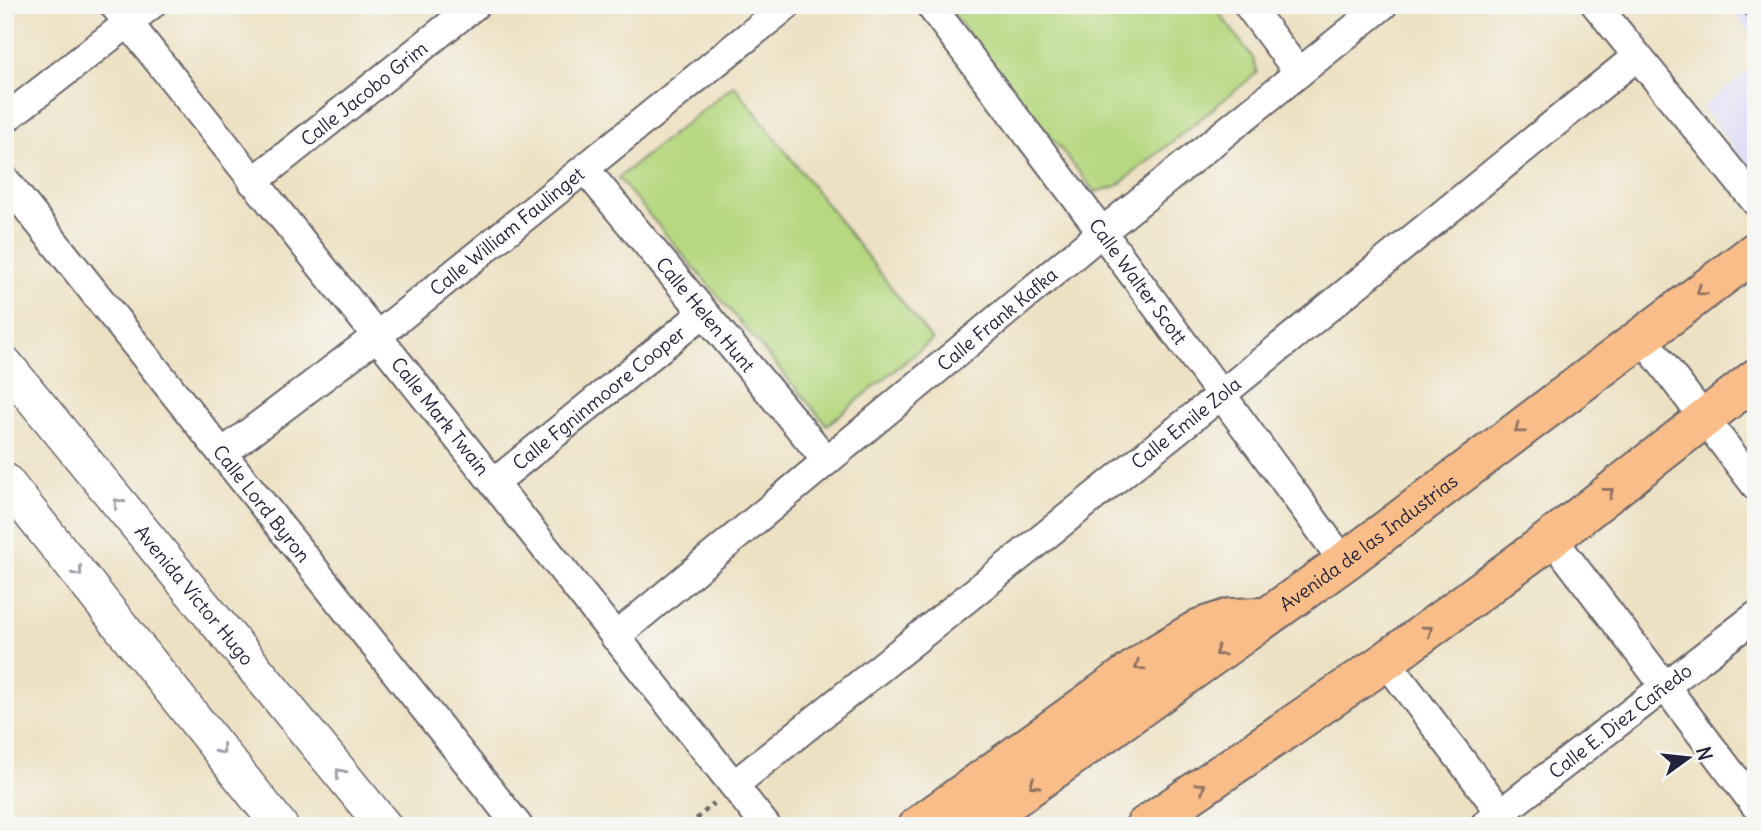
<svg xmlns="http://www.w3.org/2000/svg" width="1761" height="831" font-family="Delius,sans-serif">
<rect width="100%" height="100%" fill="#f6f6f2"/>
<filter id="ink" filterUnits="userSpaceOnUse"><feTurbulence type="fractalNoise" baseFrequency=".0143" numOctaves="2"/><feDisplacementMap in="SourceGraphic" scale="14" xChannelSelector="R" yChannelSelector="G"/><feConvolveMatrix kernelMatrix="1 2 1 2 8 2 1 2 1" color-interpolation-filters="sRGB"/></filter>
<filter id="wash" filterUnits="userSpaceOnUse"><feTurbulence type="fractalNoise" baseFrequency=".00686" numOctaves="4" result="noise"/><feDisplacementMap in="SourceGraphic" scale="28" xChannelSelector="R" yChannelSelector="G"/><feGaussianBlur stdDeviation="1.57" result="paint"/><feColorMatrix in="noise" values="0 0 0 0 0 0 0 0 0 0 0 0 0 0 0 0 0 1.4 0 .05"/><feComposite in="paint" operator="in"/></filter>
<g filter="url(#wash)">
<rect width="100%" height="100%" fill="#ede1c3"/>
<g fill="#d9d7f8">
<polygon points="1728,5 1756,5 1756,41"/>
<polygon points="1756,65 1756,176 1702,107"/>
</g>
<g fill="#b6d880" stroke="#6c7d5e" stroke-width="2">
<polygon points="946,5 1213,5 1253,58 1257,73 1117,186 1095,192"/>
<polygon points="734,85 932,340 827,425 618,178"/>
</g>
<g id="blocks">
<polygon fill="#bab1de" points="1739,5 1756,5 1756,17 1751,21"/>
</g>
</g>
<g filter="url(#ink)">
<use href="#blocks" fill-opacity="0" stroke="#69656b" stroke-width="2"/>
<g fill="none" stroke-linecap="round" stroke-linejoin="round">
<g stroke="#69656b" stroke-width="32">
<g id="minor">
<path id="s1" d="M 114,5 L 766,826"/>
<path id="s2" d="M 930,5 L 1102,232 L 1344,562"/>
<polyline points="1248,5 1299,73"/>
<polyline points="1596,5 1756,202"/>
<polyline points="5,119 151,5"/>
<path id="s3" d="M 585,169 L 827,461"/>
<path id="s4" d="M 5,180 L 518,826"/>
<path id="s5" d="M 253,182 L 475,5"/>
<polyline points="1641,336 1756,486"/>
<path id="s6" d="M 224,452 L 377,336 L 787,5"/>
<path id="s7" d="M 494,483 L 702,314"/>
<polyline points="1552,538 1756,806"/>
<path id="s8" d="M 615,637 L 1102,232 L 1383,5"/>
<polyline points="1386,661 1511,826"/>
<path id="s9" d="M 734,785 L 1222,394 L 1636,57"/>
<path id="s10" d="M 1484,826 L 1756,616"/>
</g>
</g>
<g stroke="#69656b" stroke-width="38">
<g id="tertiary">
<path id="s11" d="M 5,364 L 384,826"/>
<polyline points="5,481 280,826"/>
</g>
</g>
<g stroke="#69656b" stroke-width="42">
<g id="primary">
<polyline points="918,826 1153,656 1200,628 1230,618 1263,617"/>
<path id="s12" d="M 975,826 L 1344,562 L 1756,251"/>
<polyline points="1145,826 1386,661 1552,538 1756,378"/>
</g>
</g>
<polyline stroke="#69656b" stroke-width="4.5" stroke-dasharray="5 5" stroke-linecap="butt" points="689,826 714,803"/>
<use href="#minor" stroke="#fff" stroke-width="28"/>
<use href="#tertiary" stroke="#fff" stroke-width="35"/>
<use href="#primary" stroke="#f8bd88" stroke-width="38"/>
</g>
<defs><path id="oneway-chevron" d="M-2-3.5L2.5 0L-2 3.5" fill="none" stroke-width="1.6" stroke-linecap="round" stroke-linejoin="round" transform="scale(1.75)"/></defs>
<g stroke="#8d7062">
<use href="#oneway-chevron" transform="translate(1701 291) rotate(144)"/>
<use href="#oneway-chevron" transform="translate(1519 429) rotate(143)"/>
<use href="#oneway-chevron" transform="translate(1609 492) rotate(-38)"/>
<use href="#oneway-chevron" transform="translate(1428 630) rotate(-37)"/>
<use href="#oneway-chevron" transform="translate(1219 652) rotate(144)"/>
<use href="#oneway-chevron" transform="translate(1139 666) rotate(144)"/>
<use href="#oneway-chevron" transform="translate(1034 784) rotate(145)"/>
<use href="#oneway-chevron" transform="translate(1201 787) rotate(-34)"/>
</g>
<g stroke="#9c9ca7">
<use href="#oneway-chevron" transform="translate(118 503) rotate(-129)"/>
<use href="#oneway-chevron" transform="translate(78 572) rotate(51)"/>
<use href="#oneway-chevron" transform="translate(221 750) rotate(51)"/>
<use href="#oneway-chevron" transform="translate(340 773) rotate(-129)"/>
</g>
</g>
<g text-anchor="middle" stroke-width="5" stroke-linejoin="round" paint-order="stroke">
<g font-size="19" fill="#22223b" stroke="#f6f6f2">
<text dy="7" stroke="none"><textPath href="#s5" startOffset="142">Calle Jacobo Grim</textPath></text>
<text dy="7" stroke="none"><textPath href="#s6" startOffset="359">Calle William Faulinget</textPath></text>
<text dy="7" stroke="none"><textPath href="#s2" startOffset="346">Calle Walter Scott</textPath></text>
<text dy="7" stroke="none"><textPath href="#s3" startOffset="189">Calle Helen Hunt</textPath></text>
<text dy="7" stroke="none"><textPath href="#s8" startOffset="497">Calle Frank Kafka</textPath></text>
<text dy="7" stroke="none"><textPath href="#s7" startOffset="135">Calle Fgninmoore Cooper</textPath></text>
<text dy="7" stroke="none"><textPath href="#s1" startOffset="525">Calle Mark Twain</textPath></text>
<text dy="7" stroke="none"><textPath href="#s9" startOffset="579">Calle Emile Zola</textPath></text>
<text dy="7" stroke="none"><textPath href="#s4" startOffset="413">Calle Lord Byron</textPath></text>
<text dy="7" stroke="none"><textPath href="#s12" startOffset="485">Avenida de las Industrias</textPath></text>
<text dy="7" stroke="none"><textPath href="#s11" startOffset="299">Avenida Víctor Hugo</textPath></text>
<text dy="7" stroke="none"><textPath href="#s10" startOffset="172">Calle E. Diez Cañedo</textPath></text>
</g>
</g>
<rect width="1761" height="831" fill="none" stroke="#f6f6f2" stroke-width="28"/>
<g transform="translate(1688 758) rotate(75)" stroke="#f6f6f2" stroke-width="5" paint-order="stroke">
<path d="M0-5L12 26L0 18L-12 26Z" fill="#22223b"/>
<text y="-10" font-size="19" font-weight="bold" text-anchor="middle" fill="#22223b">N</text>
</g>
</svg>
